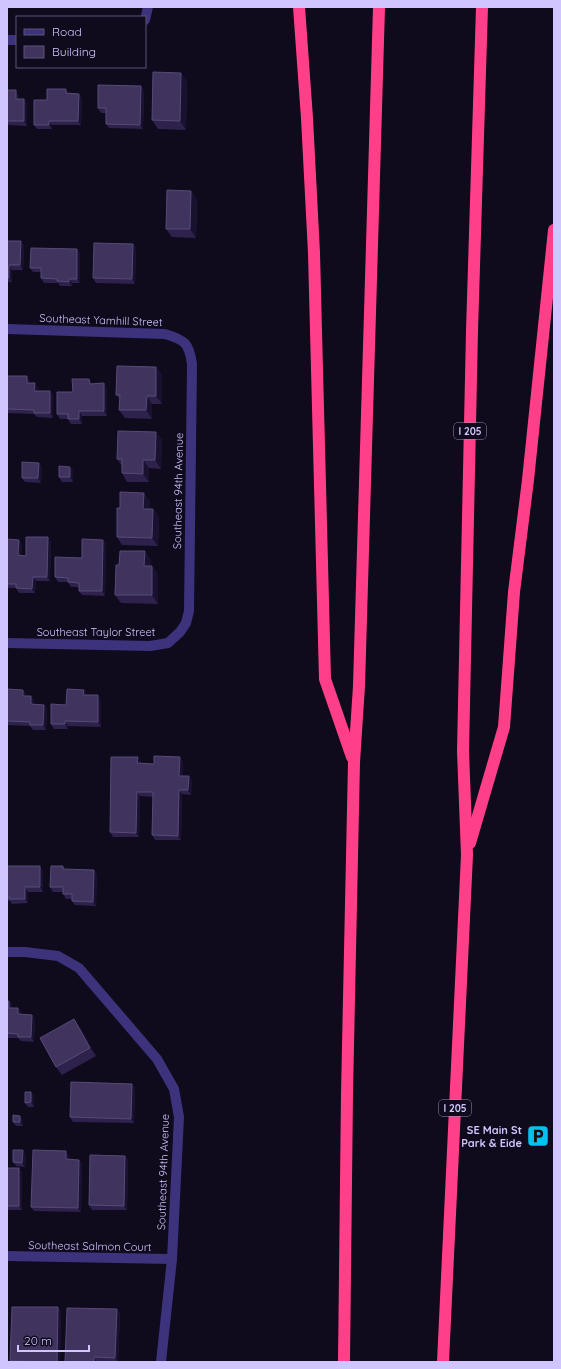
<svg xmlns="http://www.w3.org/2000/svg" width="561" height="1369" font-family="Quicksand,sans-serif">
<rect width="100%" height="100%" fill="#0f0a1c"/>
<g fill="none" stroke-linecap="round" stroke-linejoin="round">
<g stroke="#3d337d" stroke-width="10">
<polyline points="145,20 148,7"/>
<polyline points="7,40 17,40"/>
<path d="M 7,329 L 165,334 C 185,340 189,343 192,364 L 189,611 L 186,623 L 180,632 L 168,643 L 150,646 L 7,643"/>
<polyline points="7,952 25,952 58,956 79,968 157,1059 174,1089 179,1117 172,1259 161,1362"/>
<polyline points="7,1256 172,1259"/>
</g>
<g stroke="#ff4089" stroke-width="12">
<polyline points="299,7 307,118 314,253 325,679 352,757"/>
<polyline points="470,843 504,727 514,592 528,480 554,230"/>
<polyline points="344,1362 347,1093 354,762 359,686 379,7"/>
<polyline points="443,1362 467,855 463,751 472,331 482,7"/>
</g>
</g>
<g fill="#2e224c">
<polygon points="181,73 187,81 186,130 158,129 152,120"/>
<polygon points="7,89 8,90 19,95 19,99 24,99 27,104 27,126 7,125"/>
<polygon points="144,90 143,129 109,128 106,124 106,113 101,113 98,108"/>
<polygon points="69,93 82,98 81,125 52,125 52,129 37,129 34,125 47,100"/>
<polygon points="191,191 197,200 196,238 172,237 166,229"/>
<polygon points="7,241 21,241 24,246 23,270 12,270 12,282 7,282"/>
<polygon points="133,244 136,248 135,284 96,283 93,278"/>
<polygon points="77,249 80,253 80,283 72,283 72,286 60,286 58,283 44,283 41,278 41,272 33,272 30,268"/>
<polygon points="156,367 162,375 162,404 152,404 152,419 125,418 119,410 120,399 116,395"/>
<polygon points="7,376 27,376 30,381 30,383 38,388 38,391 50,391 53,396 53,418 37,417 34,414 8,413 7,412"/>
<polygon points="93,384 107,388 107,416 82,416 82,424 71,424 68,419 60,419 57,414 73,392"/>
<polygon points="156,432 162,440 161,469 149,468 149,482 127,482 122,473 122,466 117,459"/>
<polygon points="39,463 42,467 41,483 25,482 22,478"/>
<polygon points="70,467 73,471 73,482 62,482 59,477"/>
<polygon points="150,501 149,509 153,509 159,517 158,546 122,545 117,537 120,508"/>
<polygon points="48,537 51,542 50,581 36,581 35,593 19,593 16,588 7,588 7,539 22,544 21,556 26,556"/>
<polygon points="103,540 106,544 105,596 82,595 79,591 79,587 71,587 68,582 58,582 55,577 82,558"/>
<polygon points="151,560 150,566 152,566 158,574 158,604 121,603 115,595 119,565"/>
<polygon points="7,689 23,690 26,694 26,696 34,700 34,704 44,705 47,709 46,730 33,730 30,726 7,725"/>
<polygon points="87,694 87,695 101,700 101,727 68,726 68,729 54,729 51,724 66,705"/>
<polygon points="183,761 183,776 189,776 192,781 191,795 182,794 181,840 155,840 152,835 153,797 140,796 139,837 113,837 110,832 141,762 141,764 154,764"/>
<polygon points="7,866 43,870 43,892 28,892 28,903 12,904 10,901 7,901"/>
<polygon points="63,866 65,869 97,874 96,906 75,905 72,901 72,899 66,899 63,894 63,892 53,892 50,887"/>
<polygon points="7,1001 9,1001 12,1005 12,1008 18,1008 22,1013 21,1014 35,1019 34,1042 21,1041 18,1038 7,1038"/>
<polygon points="80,1027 96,1056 62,1075 56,1067"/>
<polygon points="132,1084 135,1088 134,1123 73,1122 70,1117"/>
<polygon points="31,1092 34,1096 34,1107 28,1107 25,1103"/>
<polygon points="23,1120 23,1126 16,1126 13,1122"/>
<polygon points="26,1155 25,1167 16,1166 13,1162"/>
<polygon points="69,1155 69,1159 79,1160 82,1164 81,1212 34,1211 31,1207"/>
<polygon points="125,1156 128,1160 127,1210 92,1210 89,1205"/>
<polygon points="7,1160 7,1168 22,1172 22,1210 7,1210"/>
<polygon points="58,1307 61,1312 60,1362 11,1362 10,1361"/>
<polygon points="117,1309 120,1313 118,1362 65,1362"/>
</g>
<g fill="#1a1130">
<polygon points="181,73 187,81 186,130 180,121"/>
<polygon points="141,86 144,90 143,129 140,125"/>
<polygon points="66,89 69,93 69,98 66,93"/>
<polygon points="16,90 19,95 19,104 16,99"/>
<polygon points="79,94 82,98 81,125 78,121"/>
<polygon points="24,99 27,104 27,126 24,121"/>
<polygon points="49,121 52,125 52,129 49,125"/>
<polygon points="191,191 197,200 196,238 190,229"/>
<polygon points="21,241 24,246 23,270 20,265"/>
<polygon points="133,244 136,248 135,284 132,279"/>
<polygon points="77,249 80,253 80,283 77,279"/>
<polygon points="9,265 12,270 12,282 9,278"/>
<polygon points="69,279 72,283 72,286 69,282"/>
<polygon points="156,367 162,375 162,404 156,396"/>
<polygon points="27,376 30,381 30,388 27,383"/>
<polygon points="89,379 93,384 90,384"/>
<polygon points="35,383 38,388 38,395 34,391"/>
<polygon points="104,383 107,388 107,416 104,411"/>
<polygon points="50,391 53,396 53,418 50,413"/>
<polygon points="147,396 152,404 152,419 146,410"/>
<polygon points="79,411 82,416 82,424 79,419"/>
<polygon points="156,432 162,440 161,469 155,460"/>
<polygon points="143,460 149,468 149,482 143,474"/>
<polygon points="39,463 42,467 41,483 38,478"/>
<polygon points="70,467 73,471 73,482 70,477"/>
<polygon points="144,493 150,501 149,517 143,509"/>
<polygon points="153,509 159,517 158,546 152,538"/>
<polygon points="48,537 51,542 50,581 47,577"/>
<polygon points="19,540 22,544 21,560 18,555"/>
<polygon points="103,540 106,544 105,596 102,591"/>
<polygon points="145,551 151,560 150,574 144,566"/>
<polygon points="152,566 158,574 158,604 152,595"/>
<polygon points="33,577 36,581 35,593 32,589"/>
<polygon points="23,690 26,694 26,700 23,696"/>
<polygon points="84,690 87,694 86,700 83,695"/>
<polygon points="98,695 101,700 101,727 98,722"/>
<polygon points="31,696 34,700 34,709 31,704"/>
<polygon points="44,705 47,709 46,730 43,725"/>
<polygon points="65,721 68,726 68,729 65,724"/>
<polygon points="138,757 141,762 141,768 137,763"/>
<polygon points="180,757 183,761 183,780 179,776"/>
<polygon points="189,776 192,781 191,795 188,790"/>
<polygon points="179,790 182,794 181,840 178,836"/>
<polygon points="137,792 140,796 139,837 136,833"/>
<polygon points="40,866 43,870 43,892 40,887"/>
<polygon points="94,870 97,874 96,906 93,902"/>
<polygon points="25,887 28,892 28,903 25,899"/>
<polygon points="9,1001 12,1005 12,1012 9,1008"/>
<polygon points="18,1008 22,1013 21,1018 18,1014"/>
<polygon points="32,1015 35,1019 34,1042 31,1037"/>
<polygon points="74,1019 80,1027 96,1056 90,1048"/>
<polygon points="132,1084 135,1088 134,1123 131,1119"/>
<polygon points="31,1092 34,1096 34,1107 31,1102"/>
<polygon points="20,1116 23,1120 23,1126 20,1122"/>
<polygon points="23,1150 26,1155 25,1167 22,1163"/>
<polygon points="66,1151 69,1155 69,1164 66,1159"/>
<polygon points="125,1156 128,1160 127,1210 124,1206"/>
<polygon points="79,1160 82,1164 81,1212 78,1208"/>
<polygon points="19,1168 22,1172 22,1210 19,1206"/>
<polygon points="58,1307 61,1312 60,1362 57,1362"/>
<polygon points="117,1309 120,1313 118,1362 115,1358"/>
<polygon points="94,1357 97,1362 94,1362"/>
</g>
<g fill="#40345f" stroke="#564a78">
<polygon points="153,72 181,73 180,121 152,120"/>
<polygon points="98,85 141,86 140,125 106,124 106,108 98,108"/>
<polygon points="47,89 66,89 66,93 79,94 78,121 49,121 49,125 34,125 34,100 47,100"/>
<polygon points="7,90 16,90 16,99 24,99 24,121 7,121"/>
<polygon points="167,190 191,191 190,229 166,229"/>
<polygon points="7,241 21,241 20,265 9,265 9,278 7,278"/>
<polygon points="94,243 133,244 132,279 93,278"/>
<polygon points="31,248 77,249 77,279 69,279 69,282 57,281 57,279 41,278 41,268 30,268"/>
<polygon points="117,366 156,367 156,396 147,396 146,410 119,410 120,395 116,395"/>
<polygon points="7,376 27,376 27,383 35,383 34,391 50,391 50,413 34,413 34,410 7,409"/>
<polygon points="72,379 89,379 90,384 104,383 104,411 79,411 79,419 68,419 68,414 57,414 57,392 73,392"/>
<polygon points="118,431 156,432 155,460 143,460 143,474 122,473 122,459 117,459"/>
<polygon points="22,462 39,463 38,478 22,478"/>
<polygon points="59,466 70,467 70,477 59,477"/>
<polygon points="120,492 144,493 143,509 153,509 152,538 117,537 117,508 120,508"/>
<polygon points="26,537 48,537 47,577 33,577 32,589 16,588 16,584 7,584 7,539 19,540 18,555 26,556"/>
<polygon points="82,539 103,540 102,591 79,591 79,583 68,582 68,578 55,577 55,557 82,558"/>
<polygon points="120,551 145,551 144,566 152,566 152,595 115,595 116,565 119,565"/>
<polygon points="7,689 23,690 23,696 31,696 31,704 44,705 43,725 30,725 30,722 7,721"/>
<polygon points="67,689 84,690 83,695 98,695 98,722 65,721 65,724 51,724 51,704 66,705"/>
<polygon points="154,756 180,757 179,776 189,776 188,790 179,790 178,836 152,835 153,792 137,792 136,833 110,832 111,757 138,757 137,763 154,764"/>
<polygon points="7,866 40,866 40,887 25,887 25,899 9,899 9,896 7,896"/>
<polygon points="51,866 63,866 63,869 94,870 93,902 72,901 72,894 63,894 63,887 50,887"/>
<polygon points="7,1001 9,1001 9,1008 18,1008 18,1014 32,1015 31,1037 18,1037 18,1034 7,1033"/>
<polygon points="74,1019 90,1048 56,1067 40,1038"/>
<polygon points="71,1082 132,1084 131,1119 70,1117"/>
<polygon points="25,1092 31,1092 31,1102 25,1103"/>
<polygon points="13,1115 20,1116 20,1122 13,1122"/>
<polygon points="13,1150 23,1150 22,1163 13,1162"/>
<polygon points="33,1150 66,1151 66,1159 79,1160 78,1208 31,1207"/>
<polygon points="90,1155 125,1156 124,1206 89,1205"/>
<rect x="7" y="1168" width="12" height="38"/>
<polygon points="12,1307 58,1307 57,1362 10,1361"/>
<polygon points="67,1308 117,1309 115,1358 94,1357 94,1362 65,1362"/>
</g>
<defs>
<g id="parking-square" transform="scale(1.15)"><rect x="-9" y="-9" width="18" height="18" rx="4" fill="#00c1f0" stroke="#0f0a1c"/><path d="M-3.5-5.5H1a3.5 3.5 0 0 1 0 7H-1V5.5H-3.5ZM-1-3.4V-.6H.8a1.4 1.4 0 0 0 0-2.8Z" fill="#111"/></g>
</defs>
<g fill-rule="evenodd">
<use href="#parking-square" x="538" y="1136"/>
</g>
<g text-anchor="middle" stroke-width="3" stroke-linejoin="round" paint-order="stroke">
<g fill="#0f0a1c" stroke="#978dbb" stroke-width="1">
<rect x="454" y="423" width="32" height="16" rx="3"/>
<rect x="439" y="1100" width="32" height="16" rx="3"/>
</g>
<g font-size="10" font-weight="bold" fill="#d1c5ff">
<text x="470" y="435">I 205</text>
<text x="455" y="1112">I 205</text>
</g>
<g font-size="11" fill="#d1c5ff" stroke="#0f0a1c">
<text transform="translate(101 320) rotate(2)" y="4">Southeast Yamhill Street</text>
<text transform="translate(178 491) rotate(-89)" y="4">Southeast 94th Avenue</text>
<text x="96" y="636">Southeast Taylor Street</text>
<text transform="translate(163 1172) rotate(-88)" y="4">Southeast 94th Avenue</text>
<text transform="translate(90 1246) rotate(1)" y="4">Southeast Salmon Court</text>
</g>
<g font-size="11" font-weight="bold" fill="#d1c5ff" stroke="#0f0a1c" text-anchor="end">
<text x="522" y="1134">SE Main St<tspan x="522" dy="13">Park &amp; Eide</tspan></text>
</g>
</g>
<rect width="561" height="1369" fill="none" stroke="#d1c5ff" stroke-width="16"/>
<rect x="16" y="16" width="130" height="52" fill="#0f0a1c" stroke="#5d5577"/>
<rect x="24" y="29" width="20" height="6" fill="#3d337d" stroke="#5d5577"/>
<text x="52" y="36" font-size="12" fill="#d1c5ff">Road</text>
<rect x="24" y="46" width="20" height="12" fill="#40345f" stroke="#5d5577"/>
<text x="52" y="56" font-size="12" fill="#d1c5ff">Building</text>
<path d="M18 1345v6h71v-6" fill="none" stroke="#d1c5ff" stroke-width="2"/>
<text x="24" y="1345" font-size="12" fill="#d1c5ff" stroke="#0f0a1c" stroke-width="3" paint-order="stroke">20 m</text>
</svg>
